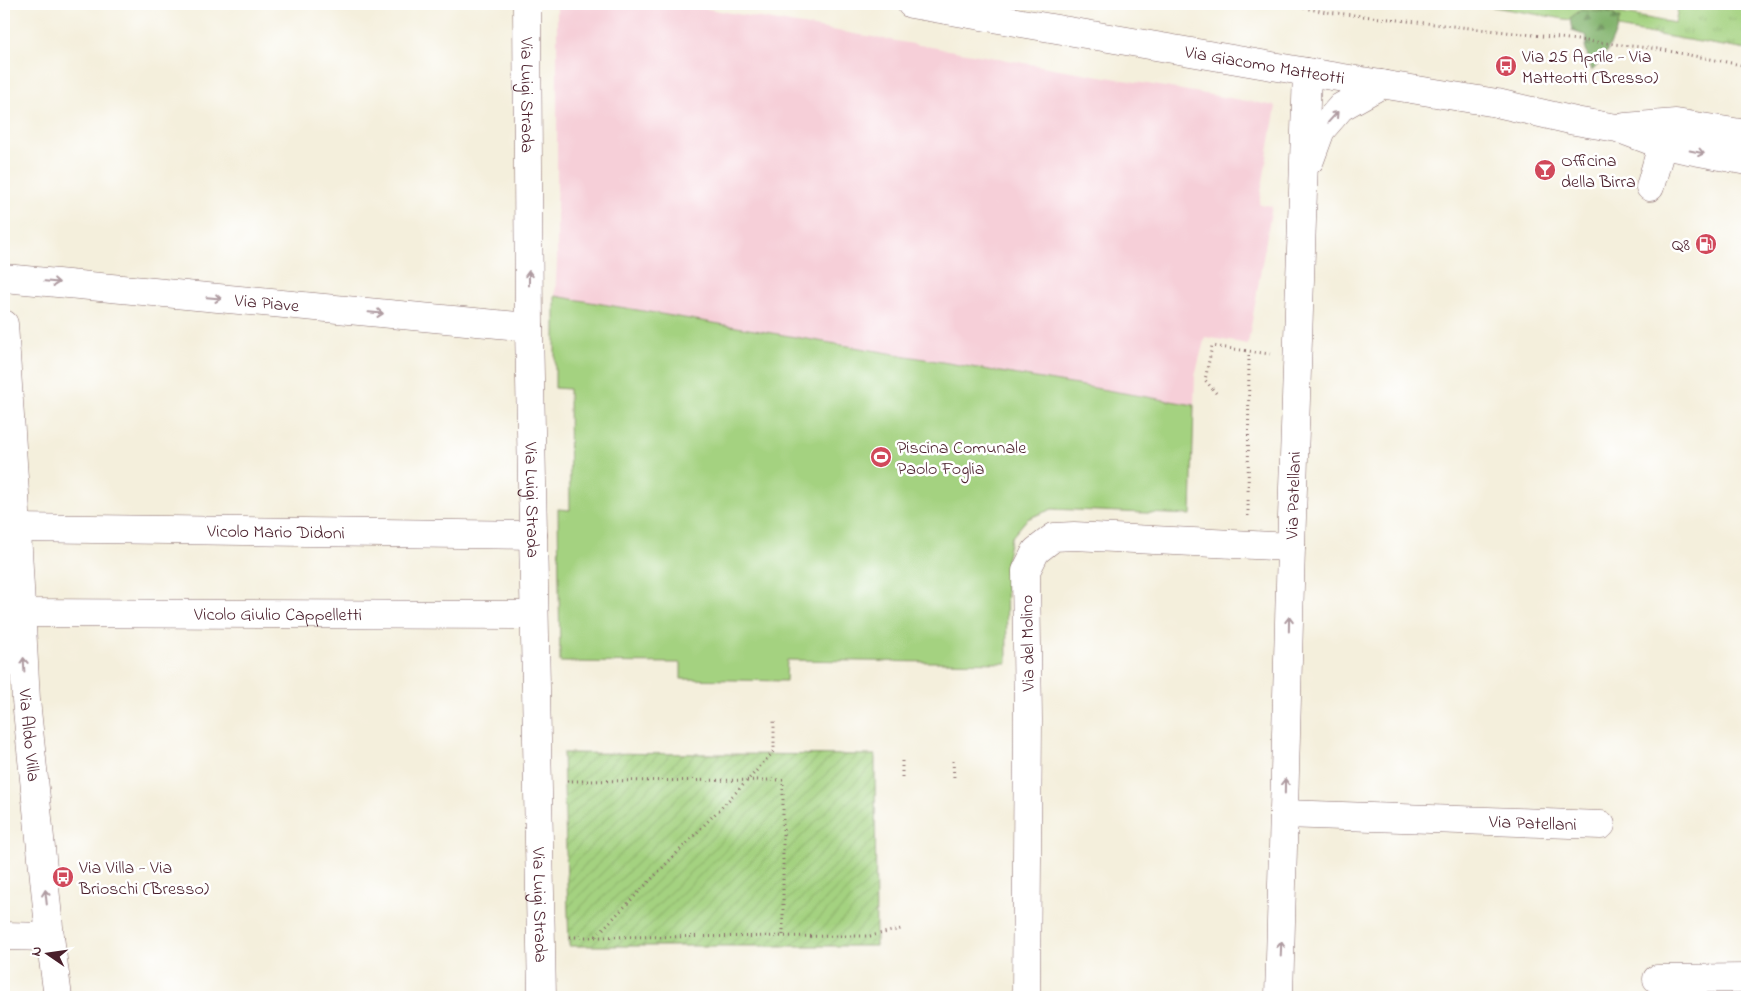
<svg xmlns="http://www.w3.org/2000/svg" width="1751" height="1001" font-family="'Indie Flower',sans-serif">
<defs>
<pattern id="grass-tufts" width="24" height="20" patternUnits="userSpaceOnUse" patternTransform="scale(1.25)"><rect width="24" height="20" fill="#a4d280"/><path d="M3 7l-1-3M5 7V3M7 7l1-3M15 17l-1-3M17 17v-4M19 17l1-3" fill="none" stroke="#8fb46f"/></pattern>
<pattern id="forest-firs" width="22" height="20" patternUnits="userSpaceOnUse" patternTransform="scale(1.25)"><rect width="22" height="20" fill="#83b46e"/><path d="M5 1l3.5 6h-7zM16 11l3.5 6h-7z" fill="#6d925b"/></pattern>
<pattern id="garden-furrows" width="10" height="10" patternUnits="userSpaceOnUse" patternTransform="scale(1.25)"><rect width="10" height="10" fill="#a4d280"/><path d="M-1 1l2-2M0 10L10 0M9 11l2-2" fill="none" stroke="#8fb46f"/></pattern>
</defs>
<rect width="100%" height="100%" fill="#fff"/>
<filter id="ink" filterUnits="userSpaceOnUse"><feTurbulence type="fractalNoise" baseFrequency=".02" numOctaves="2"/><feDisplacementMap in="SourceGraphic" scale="10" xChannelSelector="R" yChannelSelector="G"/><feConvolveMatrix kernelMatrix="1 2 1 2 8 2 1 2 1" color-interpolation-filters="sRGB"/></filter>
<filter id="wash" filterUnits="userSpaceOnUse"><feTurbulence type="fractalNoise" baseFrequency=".0096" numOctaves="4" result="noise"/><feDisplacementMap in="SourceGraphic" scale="20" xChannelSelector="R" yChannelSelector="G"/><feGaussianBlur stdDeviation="1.12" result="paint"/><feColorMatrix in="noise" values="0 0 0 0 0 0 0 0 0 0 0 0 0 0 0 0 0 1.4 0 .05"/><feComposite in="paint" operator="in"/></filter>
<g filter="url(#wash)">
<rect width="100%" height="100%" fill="#f4efdc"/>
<polygon fill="#f6cfd8" points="557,4 679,4 1276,106 1259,204 1272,206 1248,344 1205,337 1195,376 1194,405 555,296 557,262"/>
<polygon fill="url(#grass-tufts)" stroke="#777856" points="1476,4 1567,4 1675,23 1679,4 1747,4 1747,50"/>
<path fill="url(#forest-firs)" stroke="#666a4c" d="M 1581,10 L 1610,13 L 1620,18 C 1615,37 1606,57 1592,71 L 1585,47 L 1587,36 L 1572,31 L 1570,18 Z"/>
<polygon fill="url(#garden-furrows)" stroke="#777856" points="563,753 875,755 876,946 569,946"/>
<polygon fill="#a4d280" stroke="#777856" points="555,296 1194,405 1191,515 1052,509 1027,519 1011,538 1006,561 1007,663 787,660 786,681 681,679 681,663 560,662 558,509 570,510 569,389 555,388"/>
</g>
<g filter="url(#ink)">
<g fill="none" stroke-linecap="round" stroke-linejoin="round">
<g stroke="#866869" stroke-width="29">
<g id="minor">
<path id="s1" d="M 527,4 L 529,327 L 542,997"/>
<path id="s2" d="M 911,4 L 1307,72 L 1497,103 L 1575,121 L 1617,128 L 1662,145 L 1747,161"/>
<polyline points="1625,127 1676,123 1747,134"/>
<polyline points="1310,160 1321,130 1341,107 1382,84"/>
<polyline points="1650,187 1662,145"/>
<path id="s3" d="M 4,278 L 529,327"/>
<path id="s4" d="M 4,324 L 15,494 L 26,700 L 50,937 L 58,997"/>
<path id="s5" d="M 17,528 L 533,535"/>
<path id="s6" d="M 22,613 L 534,615"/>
<path id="s7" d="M 1284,814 L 1601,825"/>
<polyline points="4,936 50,937"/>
<polyline points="1657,979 1747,978"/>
<polyline points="1026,997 1028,720 1026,571 1036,551 1054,537 1074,536 1291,547"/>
<path id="s8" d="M 1279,997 L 1291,547 L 1307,72"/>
</g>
</g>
<g stroke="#866869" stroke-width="3" stroke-dasharray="1 4" stroke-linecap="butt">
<polyline points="1279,4 1327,12 1658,49 1747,66"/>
<polyline points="1216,393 1205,380 1212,346 1270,354"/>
<polyline points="1248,516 1249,351"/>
<polyline points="902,761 902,778"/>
<polyline points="953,761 954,778"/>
<polyline points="567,781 783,780 783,936"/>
<polyline points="596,936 748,780 774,751 774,719"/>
<polyline points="570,937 870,936 901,929"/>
</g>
<use href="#minor" stroke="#fff" stroke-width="28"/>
</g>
<defs><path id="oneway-shaft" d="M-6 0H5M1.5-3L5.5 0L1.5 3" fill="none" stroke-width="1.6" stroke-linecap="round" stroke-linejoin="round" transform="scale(1.25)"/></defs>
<g stroke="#ae9aa0">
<use href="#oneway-shaft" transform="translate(1333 117) rotate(-48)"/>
<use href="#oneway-shaft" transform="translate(1697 152) rotate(11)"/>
<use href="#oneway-shaft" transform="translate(529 278) rotate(-90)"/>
<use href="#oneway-shaft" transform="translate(52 282) rotate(5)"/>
<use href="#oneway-shaft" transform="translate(214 298) rotate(5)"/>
<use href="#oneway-shaft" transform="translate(376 313) rotate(5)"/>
<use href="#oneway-shaft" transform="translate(1289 624) rotate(-89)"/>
<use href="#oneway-shaft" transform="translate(24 665) rotate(-93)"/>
<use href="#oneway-shaft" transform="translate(1285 786) rotate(-89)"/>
<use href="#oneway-shaft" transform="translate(46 897) rotate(-96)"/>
<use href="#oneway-shaft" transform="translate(1281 949) rotate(-88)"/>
</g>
</g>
<defs>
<g id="bus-disc" transform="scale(1.125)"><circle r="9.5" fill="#d1495b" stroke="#fff"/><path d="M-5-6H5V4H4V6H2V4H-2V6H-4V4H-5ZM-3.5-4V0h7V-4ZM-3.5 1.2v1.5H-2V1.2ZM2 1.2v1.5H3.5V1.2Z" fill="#fff"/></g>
<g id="bar-disc" transform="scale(1.125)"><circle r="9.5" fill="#d1495b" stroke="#fff"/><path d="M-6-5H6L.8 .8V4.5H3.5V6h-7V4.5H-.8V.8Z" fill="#fff"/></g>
<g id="fuel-disc" transform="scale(1.125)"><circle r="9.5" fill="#d1495b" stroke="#fff"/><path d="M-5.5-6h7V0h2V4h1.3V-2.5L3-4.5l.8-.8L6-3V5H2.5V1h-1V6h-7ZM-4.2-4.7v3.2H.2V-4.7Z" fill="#fff"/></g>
<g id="stadium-disc" transform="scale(1.125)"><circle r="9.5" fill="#d1495b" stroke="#fff"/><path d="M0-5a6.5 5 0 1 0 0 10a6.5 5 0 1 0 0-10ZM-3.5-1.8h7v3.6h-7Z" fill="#fff"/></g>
</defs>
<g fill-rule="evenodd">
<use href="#bus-disc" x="1506" y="66"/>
<use href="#bar-disc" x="1545" y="170"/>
<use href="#fuel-disc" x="1706" y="244"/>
<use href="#stadium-disc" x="881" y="457"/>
<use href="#bus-disc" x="63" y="877"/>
</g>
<g text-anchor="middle" stroke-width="5" stroke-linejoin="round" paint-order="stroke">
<g font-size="18" fill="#4a1f2b" stroke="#fff" text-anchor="start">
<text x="1522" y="62">Via 25 Aprile - Via<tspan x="1522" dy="21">Matteotti (Bresso)</tspan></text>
<text x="1561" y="166">Officina<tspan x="1561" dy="21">della Birra</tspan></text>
<text x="1690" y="250" text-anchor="end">Q8</text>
<text x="897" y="453">Piscina Comunale<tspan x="897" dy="21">Paolo Foglia</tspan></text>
<text x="79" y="873">Via Villa - Via<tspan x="79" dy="21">Brioschi (Bresso)</tspan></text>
</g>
<g font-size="18" fill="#4a1f2b" stroke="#fff">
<text dy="6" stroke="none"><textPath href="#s2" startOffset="359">Via Giacomo Matteotti</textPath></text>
<text dy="6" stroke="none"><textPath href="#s1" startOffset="91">Via Luigi Strada</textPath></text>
<text dy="6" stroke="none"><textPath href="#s3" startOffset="264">Via Piave</textPath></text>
<text dy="6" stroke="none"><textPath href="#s8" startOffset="502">Via Patellani</textPath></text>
<text dy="6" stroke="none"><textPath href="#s1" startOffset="496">Via Luigi Strada</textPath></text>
<text dy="6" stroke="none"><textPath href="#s5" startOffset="259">Vicolo Mario Didoni</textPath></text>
<text dy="6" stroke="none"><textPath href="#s6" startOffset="256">Vicolo Giulio Cappelletti</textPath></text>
<text transform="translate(1027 643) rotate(-91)" y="6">Via del Molino</text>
<text dy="6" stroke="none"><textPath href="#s4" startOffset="412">Via Aldo Villa</textPath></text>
<text dy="6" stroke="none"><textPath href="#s7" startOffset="249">Via Patellani</textPath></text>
<text dy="6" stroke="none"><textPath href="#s1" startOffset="901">Via Luigi Strada</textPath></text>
</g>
</g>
<rect width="1751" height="1001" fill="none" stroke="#fff" stroke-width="20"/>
<g transform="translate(48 954) rotate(283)" stroke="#ffffff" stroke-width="4" paint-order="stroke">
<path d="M0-4L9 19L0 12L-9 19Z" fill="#4a1f2b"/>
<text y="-8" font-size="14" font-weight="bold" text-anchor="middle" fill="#4a1f2b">N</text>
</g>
</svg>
